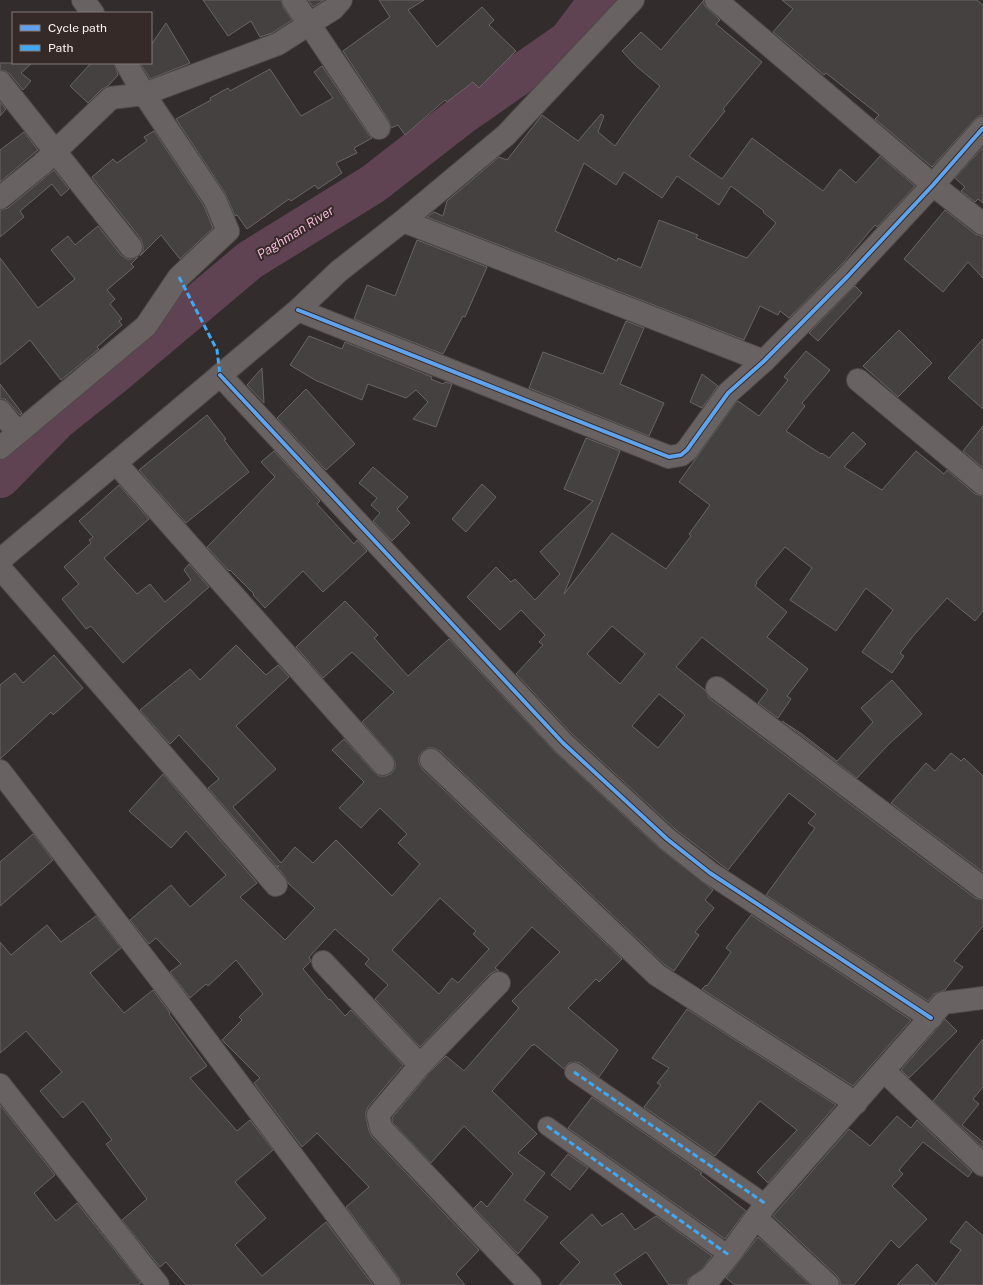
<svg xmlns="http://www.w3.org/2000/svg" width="983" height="1285" font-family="'Public Sans',sans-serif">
<rect width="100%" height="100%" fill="#322c2c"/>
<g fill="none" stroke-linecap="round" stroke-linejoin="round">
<polyline stroke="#604353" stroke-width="40" points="0,478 58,419 117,372 250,260 373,184 463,114 568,41 599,0"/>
</g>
<g fill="#464141" stroke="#6a6565" fill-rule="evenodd">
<polygon points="203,0 281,0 283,7 292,20 272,33 260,37 251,21 228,36"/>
<polygon points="308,0 324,0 313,7"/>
<polygon points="379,0 424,0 408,10 437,47 482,7 494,20 489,25 516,51 479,88 473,82 447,102 445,100 405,135 398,125 391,128 389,121 343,51 390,17"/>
<path d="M 704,0 L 704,5 L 708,9 L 720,20 L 716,24 L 762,62 L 723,109 L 725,111 L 689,156 L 722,179 L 752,138 L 823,191 L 840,169 L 856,183 L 880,156 L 915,186 L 877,227 L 875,225 L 843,263 L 789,318 L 780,311 L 778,315 L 760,306 L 744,340 L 427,217 L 434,212 L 443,216 L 447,201 L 499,157 L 507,160 L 542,115 L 578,141 L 601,114 L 604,116 L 598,132 L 615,146 L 634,119 L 660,86 L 636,66 L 622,51 L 641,32 L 661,50 ZM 584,163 L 616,185 L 624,172 L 662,198 L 677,176 L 719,205 L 731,186 L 764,211 L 763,212 L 776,223 L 747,258 L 696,238 L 698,235 L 659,220 L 641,268 L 618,258 L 617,261 L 555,231 Z"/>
<polygon points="782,0 977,0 983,5 983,116 979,116 974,120 932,167 875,119 879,115 826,73 824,75 773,32 793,9"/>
<polygon points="166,23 190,63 150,79 140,63 151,63 151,45"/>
<polygon points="0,63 32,63 21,73 31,81 23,90 10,74 5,71 0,70"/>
<polygon points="91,63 114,63 118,75 108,86 102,89 88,103 70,86"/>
<polygon points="322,66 369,135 372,138 354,148 357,153 336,163 342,173 318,189 315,185 291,201 289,199 247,229 237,215 235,216 225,193 176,119 211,100 210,98 228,88 230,91 270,69 301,116 333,98 314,72"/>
<polygon points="0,102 6,109 0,116"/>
<polygon points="154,131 204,206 213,228 180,259 161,235 140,256 143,251 143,246 141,239 92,177 113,159 117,163 147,141 144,137"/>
<polygon points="24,132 38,150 0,182 0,150"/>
<polygon points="983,147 983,203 978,199 975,202 961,191 965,187 955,178"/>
<polygon points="54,170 69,189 61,196 52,184 20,211 24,217 0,237 0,210 8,208"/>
<polygon points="945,210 975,234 983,237 983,278 968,262 943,292 904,259"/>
<polygon points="98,226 121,255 127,259 132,259 138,257 131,264 134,267 107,290 115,299 110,304 122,319 119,321 122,325 97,347 99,349 61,380 30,340 0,365 0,258 38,308 75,279 51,250 68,236 75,245"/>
<polygon points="417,240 487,267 465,317 463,316 443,354 354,319 367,285 395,296"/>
<polygon points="855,286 862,293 818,341 809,333"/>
<polygon points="626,321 644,328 620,384 664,403 649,436 529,388 543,352 603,374"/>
<polygon points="899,330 932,363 898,397 863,366"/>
<polygon points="309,336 342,349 345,342 432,377 431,379 443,384 445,382 452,384 436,427 413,419 428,402 416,390 406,398 368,384 362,400 315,380 290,365"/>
<polygon points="983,339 983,409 948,378"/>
<path d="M 806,351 L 830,370 L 802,403 L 805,406 L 786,431 L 821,454 L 822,453 L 829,458 L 853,432 L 866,444 L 844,467 L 882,490 L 916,451 L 944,474 L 947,470 L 975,494 L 983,496 L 983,611 L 975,621 L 947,598 L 914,635 L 900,653 L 904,656 L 892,673 L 862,652 L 893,610 L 866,588 L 836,631 L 790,600 L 812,568 L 785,547 L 756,582 L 757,583 L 755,586 L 787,612 L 767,637 L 808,669 L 787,696 L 791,699 L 778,718 L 758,703 L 768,690 L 702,637 L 676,667 L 705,690 L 709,698 L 975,898 L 983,900 L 983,926 L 954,961 L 963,967 L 945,990 L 934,994 L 928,1001 L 766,895 L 815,828 L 808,823 L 816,814 L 789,793 L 728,870 L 675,829 L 572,734 L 516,674 L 543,645 L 539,642 L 545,635 L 521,610 L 500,630 L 467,597 L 496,567 L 511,582 L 515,579 L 535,600 L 560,574 L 540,552 L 593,501 L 564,489 L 586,438 L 620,451 L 564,594 L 612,533 L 666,569 L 691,536 L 689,534 L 710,505 L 679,482 L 737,401 L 738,401 L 759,416 L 788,380 L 784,377 ZM 612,626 L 645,654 L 620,684 L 587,654 ZM 659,694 L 685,715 L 658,748 L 632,726 Z"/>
<polygon points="262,368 264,403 247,385"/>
<polygon points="702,374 718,386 702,408 690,402"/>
<polygon points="0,384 22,413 20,415 9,403 5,399 0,399"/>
<polygon points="306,389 355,444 326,470 277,418"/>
<polygon points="207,415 226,439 224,440 249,472 186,523 139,470"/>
<polygon points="983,426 983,468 963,451"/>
<polygon points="274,451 320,501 317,504 354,544 357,540 367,551 323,592 303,571 265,608 253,595 254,594 230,570 229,571 207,547 275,477 261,462"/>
<polygon points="373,467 408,497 397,509 410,523 392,541 373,521 380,513 371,505 377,498 359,483"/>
<polygon points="482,484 496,497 466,532 452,519"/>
<polygon points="119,485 149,519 104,558 137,594 150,584 165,602 191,580 184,570 189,564 209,587 162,628 123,663 91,626 86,629 62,599 79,584 64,567 91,543 89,540 93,537 79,521"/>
<path d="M 345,601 L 378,635 L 374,638 L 408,676 L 449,639 L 555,752 L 659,848 L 713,890 L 705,900 L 714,908 L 695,932 L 699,935 L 674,971 L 665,965 L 440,751 L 434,748 L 428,748 L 422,752 L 419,757 L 419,763 L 422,769 L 622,959 L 599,982 L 596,979 L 568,1008 L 618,1050 L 599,1077 L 580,1063 L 575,1062 L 569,1063 L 566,1066 L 564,1069 L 534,1044 L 533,1046 L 532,1045 L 492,1091 L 537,1134 L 518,1153 L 545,1173 L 524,1200 L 548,1217 L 518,1254 L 474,1208 L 481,1201 L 487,1207 L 513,1174 L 464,1126 L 431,1163 L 392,1122 L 392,1118 L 429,1073 L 446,1056 L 464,1071 L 519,1008 L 512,1001 L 560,952 L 532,927 L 495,968 L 499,971 L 495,971 L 490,974 L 420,1047 L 375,999 L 388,985 L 365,964 L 369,959 L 335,929 L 309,957 L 311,961 L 303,969 L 329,1000 L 330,999 L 345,1016 L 351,1010 L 403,1065 L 368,1107 L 366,1112 L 366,1117 L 369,1131 L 372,1137 L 479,1250 L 456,1274 L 465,1285 L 401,1285 L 399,1278 L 346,1207 L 369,1187 L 317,1133 L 302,1147 L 254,1083 L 260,1078 L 222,1040 L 242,1020 L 239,1017 L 263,994 L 236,960 L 208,986 L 206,984 L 190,998 L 170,972 L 181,964 L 156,938 L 149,944 L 130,920 L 171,885 L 190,907 L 226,875 L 186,831 L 171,848 L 129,811 L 163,774 L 257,883 L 240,897 L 285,940 L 315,908 L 288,883 L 285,877 L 277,867 L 279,865 L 277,867 L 208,788 L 219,779 L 179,735 L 170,744 L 140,710 L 190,669 L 200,680 L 236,645 L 266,675 L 278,665 L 289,677 L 236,726 L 276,769 L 233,807 L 281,863 L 295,847 L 313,863 L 336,840 L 392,896 L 420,864 L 398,843 L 407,834 L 380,808 L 361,828 L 339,808 L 364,782 L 332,750 L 344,739 L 374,772 L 379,776 L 385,776 L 391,774 L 395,768 L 395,762 L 392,756 L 362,722 L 394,692 L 352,652 L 323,678 L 296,647 ZM 440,898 L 476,931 L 473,934 L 489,949 L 458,983 L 452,978 L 439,994 L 392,950 Z"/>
<polygon points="54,655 83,688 53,715 51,712 0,759 0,685 15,673 23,683"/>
<polygon points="892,680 922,714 889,744 857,778 782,721 802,734 837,761 873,722 861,708"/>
<polygon points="951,753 961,761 964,758 983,776 983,872 891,803 926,763 935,771"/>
<polygon points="33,834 53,860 0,906 0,862"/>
<polygon points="751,915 911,1020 853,1086 702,989 706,985 707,986 731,952 726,948"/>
<polygon points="96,916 121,948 90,973 124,1013 153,990 170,1013 169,1014 207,1066 190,1078 237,1131 250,1120 273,1150 235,1182 266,1218 235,1245 262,1276 326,1222 373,1285 186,1285 166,1262 160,1267 122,1220 147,1199 106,1144 112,1140 83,1101 63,1118 40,1091 62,1072 26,1031 0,1053 0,942 11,955 47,925 61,942"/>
<polygon points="687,1009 836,1105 768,1183 757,1172 797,1130 760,1101 715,1156 644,1107 661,1085 657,1083 669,1068 652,1058"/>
<polygon points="945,1019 957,1031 909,1078 901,1070"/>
<polygon points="983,1039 983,1087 973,1099 979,1104 962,1125 983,1142 983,1148 933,1101"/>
<polygon points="592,1097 702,1173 700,1174 746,1211 725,1239 568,1128"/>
<polygon points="0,1105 55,1175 34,1193 56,1221 77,1203 141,1283 138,1285 0,1285"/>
<polygon points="897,1116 911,1128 917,1120 972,1172 968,1177 923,1142 899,1170 903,1174 892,1186 927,1219 899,1248 891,1240 854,1285 840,1285 840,1281 837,1276 773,1216 849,1129 870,1146"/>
<polygon points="568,1154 588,1168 570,1190 551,1175"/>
<polygon points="622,1213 635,1230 656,1216 712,1256 702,1269 688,1279 687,1285 669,1285 646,1252 614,1274 622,1285 559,1285 580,1262 560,1243 592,1214 602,1226"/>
<polygon points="966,1221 983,1236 983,1285 897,1285 917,1264 936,1284 961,1250 950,1242"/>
<polygon points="758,1237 810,1285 735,1285 726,1278"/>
</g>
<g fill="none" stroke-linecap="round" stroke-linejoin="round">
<g stroke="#4f4949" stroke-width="20">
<g id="pedestrian">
<polyline points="574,1072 766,1204"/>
<polyline points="547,1126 729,1255"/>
</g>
</g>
<g stroke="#4f4949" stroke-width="24">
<g id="minor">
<polyline points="83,0 93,13"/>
<polyline points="293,0 379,128"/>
<polyline points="716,0 933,185 983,224"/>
<polyline points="0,82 131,247"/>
<polyline points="0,198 42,164 111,98 144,94 278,44 333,9 341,0"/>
<polyline points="403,221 764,361"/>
<polyline points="298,310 669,457 681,455 687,450 728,393 764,361 848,276 933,185 983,128"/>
<polyline points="220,375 563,743 667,839 710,873 931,1018"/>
<polyline points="858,380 983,484"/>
<polyline points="0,411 18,433"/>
<polyline points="0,448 146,326 179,277 228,231 215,200 144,94 126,63"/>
<polyline points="116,463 383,764"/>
<polyline points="0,560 298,310 339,271 403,221 506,135 633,0"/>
<polyline points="0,568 276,885"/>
<polyline points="717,688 983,888"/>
<polyline points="431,760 657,975 856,1103"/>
<polyline points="0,771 167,988 389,1285"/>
<polyline points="323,962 420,1065"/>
<polyline points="499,983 420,1065 378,1115 381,1128 530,1285"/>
<polyline points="884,1071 983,1165"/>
<polyline points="0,1085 158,1285"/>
<polyline points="756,1218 828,1285"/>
<polyline points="699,1285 710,1278 729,1255 766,1204 943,1003 983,998"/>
</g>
</g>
<use href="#pedestrian" stroke="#686362" stroke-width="18"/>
<use href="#minor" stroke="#686362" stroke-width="22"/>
<g stroke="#3fa9f5" stroke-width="3" stroke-dasharray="6 3" stroke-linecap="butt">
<polyline points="179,277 217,350 220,375"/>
<polyline points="574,1072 766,1204"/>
<polyline points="547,1126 729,1255"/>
</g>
<g stroke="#362a28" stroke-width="6">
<g id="cycleway">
<polyline points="298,310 669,457 681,455 687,450 728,393 764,361 848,276 933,185 983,128"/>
<polyline points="220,375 563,743 667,839 710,873 931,1018"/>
</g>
</g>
<use href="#cycleway" stroke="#60a3ed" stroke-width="4"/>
</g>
<g text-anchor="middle" stroke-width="4" stroke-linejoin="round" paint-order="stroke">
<g font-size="13" font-style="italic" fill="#f1b7d8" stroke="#362a28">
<text transform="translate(295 232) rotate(-32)" y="5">Paghman River</text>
</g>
</g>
<rect x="12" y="12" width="140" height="52" fill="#362a28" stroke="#847a78"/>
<rect x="20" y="25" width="20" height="6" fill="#60a3ed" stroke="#847a78"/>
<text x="48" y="32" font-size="12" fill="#faf2f1">Cycle path</text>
<rect x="20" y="45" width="20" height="6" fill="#3fa9f5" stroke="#847a78"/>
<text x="48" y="52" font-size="12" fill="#faf2f1">Path</text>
</svg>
